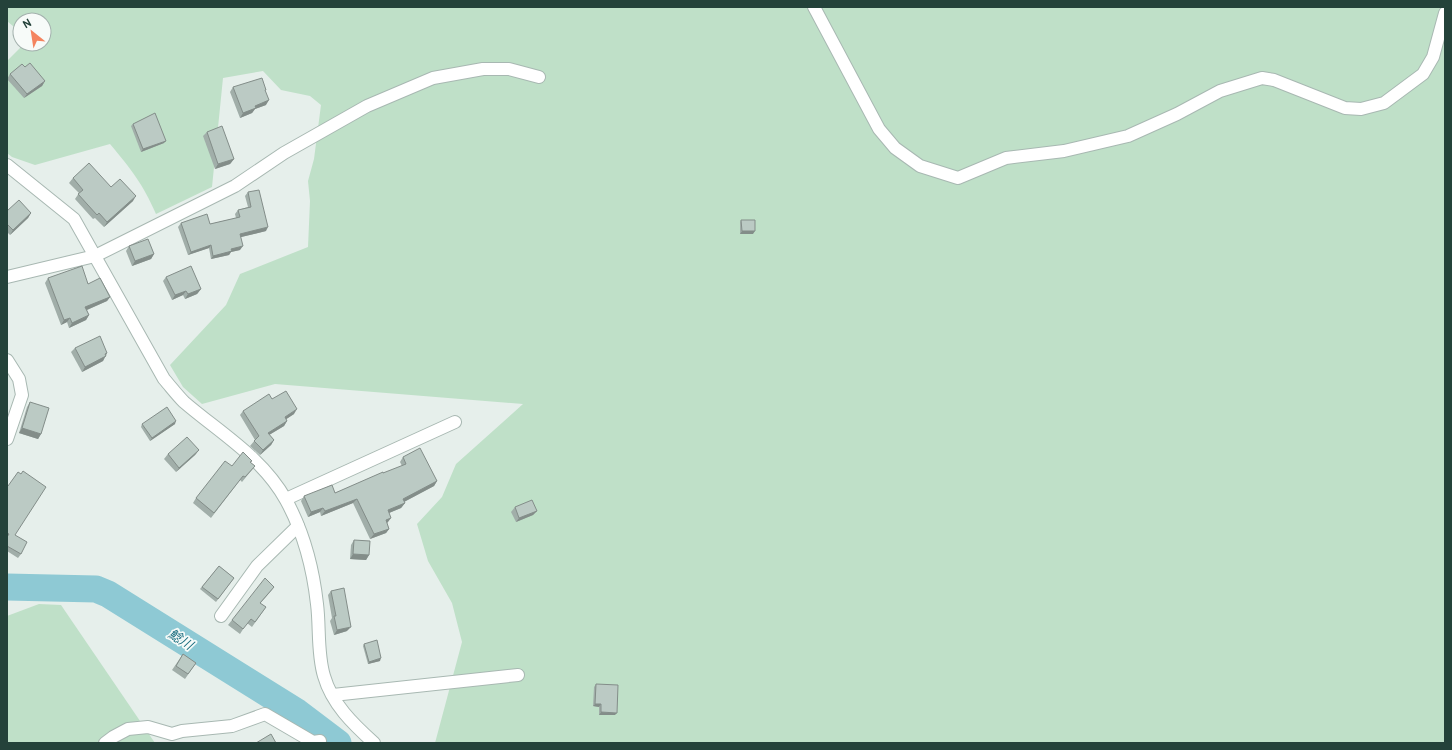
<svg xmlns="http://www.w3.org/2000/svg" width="1452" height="750" font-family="Overpass,'Noto Sans JP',sans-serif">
<rect width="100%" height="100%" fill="#e6efeb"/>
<g fill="#bfe0c8">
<path d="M 7,7 L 1445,7 L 1445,743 L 435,743 L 462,642 L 452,603 L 428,561 L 417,524 L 442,497 L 456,464 L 523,404 L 275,384 L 202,404 L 183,387 L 170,365 L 226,305 L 240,274 L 308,247 L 310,201 L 308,181 L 314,159 L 321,105 L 310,96 L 281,90 L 263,71 L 223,78 L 212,187 L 156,214 C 143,184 131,169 110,144 L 35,165 L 12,157 L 7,153 L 7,61 L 24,44 L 44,44 L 44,20 L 20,20 L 20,32 L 7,21 Z"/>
<polygon points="39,604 61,605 155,743 7,743 7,616"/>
</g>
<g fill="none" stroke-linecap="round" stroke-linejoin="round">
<polyline stroke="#8ec9d4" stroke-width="27" points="7,587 96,589 108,594 297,712 338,743"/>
<g stroke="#a8b8b2" stroke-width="14">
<g id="minor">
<polyline points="814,7 879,129 895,148 920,166 958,178 1006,158 1064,151 1128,136 1177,114 1220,91 1262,78 1274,80 1345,108 1361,109 1384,103 1423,74 1433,57 1445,13"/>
<path d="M 7,165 L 74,219 L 164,379 C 171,387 177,395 184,402 C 220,433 262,457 286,500 C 303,531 313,568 317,604 C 320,627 317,653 324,676 C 332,704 353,724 374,743"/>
<polyline points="7,277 95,256 235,186 284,153 367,106 433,78 483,69 509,69 539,77"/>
<polyline points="7,360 19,379 22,395 7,439"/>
<polyline points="286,499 455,422"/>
<polyline points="221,616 257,566 298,526"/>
<polyline points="333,695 518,675"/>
<polyline points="105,743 113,737 128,729 148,727 172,734 182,731 232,726 265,714 313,742 320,741"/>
</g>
</g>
<use href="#minor" stroke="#fff" stroke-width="12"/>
</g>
<g fill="#a1aea9">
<polygon points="25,67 45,81 42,86 24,98 7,79 10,74"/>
<polygon points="233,87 265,91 266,105 255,109 252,113 240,118 230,92"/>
<polygon points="133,124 164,143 141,152 131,126"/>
<polygon points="207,132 234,159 230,164 215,169 203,136"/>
<polygon points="73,178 111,187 133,201 104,227 95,218 93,219 75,199 79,193 69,183"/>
<polygon points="248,192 266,231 241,237 240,250 231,252 229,255 211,259 209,248 188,255 178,227 181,223 210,224 236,218 235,214 238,210 248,207 245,196"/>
<polygon points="7,211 31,213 28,218 10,235 7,232"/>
<polygon points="741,220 753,234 740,234 740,222"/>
<polygon points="129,246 154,254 151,259 132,266 126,251"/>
<polygon points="166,277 201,289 197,294 185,299 183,295 172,300 163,281"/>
<polygon points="48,278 88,284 110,297 107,301 87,310 89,315 86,320 69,328 67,322 61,325 45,283"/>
<polygon points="75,348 107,353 103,361 82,372 71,352"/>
<polygon points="272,399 294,414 286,419 287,421 284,426 269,435 274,440 271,445 260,455 250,446 255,440 240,415 243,411"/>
<polygon points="30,402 41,434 38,439 19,433 27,407"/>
<polygon points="142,424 175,424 150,441 141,427"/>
<polygon points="199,450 195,455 176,472 164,459 168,454"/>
<polygon points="403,457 437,481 434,486 404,502 405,503 401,508 389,513 388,522 387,523 389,529 386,533 370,539 353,503 321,516 320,512 308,517 301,501 304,496 335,493 402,466 400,462"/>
<polygon points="251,463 255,466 251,471 242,482 240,480 211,518 193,503 196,498 232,466"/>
<polygon points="7,485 15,535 21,554 18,558 7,551"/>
<polygon points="515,507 537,511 533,515 516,522 511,512"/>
<polygon points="354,540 369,555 366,560 350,559 351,545"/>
<polygon points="219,566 234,578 216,602 200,589"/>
<polygon points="274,587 260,603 266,607 252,627 247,623 240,634 228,625 232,620"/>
<polygon points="331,591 347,631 334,635 330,621 332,618 328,595"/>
<polygon points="364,644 380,661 368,664 363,646"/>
<polygon points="183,654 196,663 185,679 172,670"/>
<polygon points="596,684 615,715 599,715 599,707 593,706 594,687"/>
</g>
<g fill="#838d89">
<polygon points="45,81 42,86 24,98 27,94"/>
<polygon points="269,100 266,105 255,109 252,113 240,118 243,113 255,106"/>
<polygon points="166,141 164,143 141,152 143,149"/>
<polygon points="234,159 230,164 215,169 218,164"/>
<polygon points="136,196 133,201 104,227 107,222"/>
<polygon points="31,213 28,218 10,235 13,230"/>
<polygon points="268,227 266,231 237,238 240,234"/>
<polygon points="742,231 755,231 753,234 740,234"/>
<polygon points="211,245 209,248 188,255 191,252"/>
<polygon points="243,246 240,250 231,252 229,255 211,259 213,256 231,249"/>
<polygon points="154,254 151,259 132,266 135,261"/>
<polygon points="201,289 197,294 185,299 188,294"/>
<polygon points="186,291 183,295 172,300 175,295"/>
<polygon points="110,297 107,301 82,312 85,307"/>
<polygon points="89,315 86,320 69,328 72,323"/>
<polygon points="70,318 67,322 61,325 64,320"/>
<polygon points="107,353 103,361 82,372 85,367"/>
<polygon points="297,409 294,414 282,422 285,417"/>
<polygon points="176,421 175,424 150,441 152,438"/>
<polygon points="287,421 284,426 264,438 268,433"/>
<polygon points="22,428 41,434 38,439 19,433"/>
<polygon points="274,440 271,445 260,455 263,450"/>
<polygon points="199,450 195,455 176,472 179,468"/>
<polygon points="437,481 434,486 400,504 403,499"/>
<polygon points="357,499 353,503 321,516 325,511"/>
<polygon points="405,503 401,508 384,515 388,510"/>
<polygon points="323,508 320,512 308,517 311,512"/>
<polygon points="537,511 533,515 516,522 519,518"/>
<polygon points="391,518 388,522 383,525 386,520"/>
<polygon points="389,529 386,533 370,539 374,534"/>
<polygon points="353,554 369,555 366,560 350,559"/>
<polygon points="274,587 271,591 257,607 260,603"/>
<polygon points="351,627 347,631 334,635 337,630"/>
<polygon points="381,658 380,661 368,664 369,662"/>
<polygon points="595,704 601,704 599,707 593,706"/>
<polygon points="601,712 617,713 615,715 599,715"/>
</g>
<g fill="#bbcac4" stroke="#838d89">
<polygon points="30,63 45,81 27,94 10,74 22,64 25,67"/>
<polygon points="262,78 266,90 265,90 269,100 255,106 256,108 243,113 233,87"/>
<polygon points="155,113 166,141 143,149 133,124"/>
<polygon points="222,126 234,159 218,164 207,132"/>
<polygon points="89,163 111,187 120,179 136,196 107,222 99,213 97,215 78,194 83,190 73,178"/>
<polygon points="259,190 268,227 240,234 243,246 231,249 232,251 213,256 211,245 191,252 181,223 207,214 210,224 240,217 238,210 251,207 248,192"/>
<polygon points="19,200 31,213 13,230 7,224 7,211"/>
<polygon points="741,220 755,220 755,231 742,231"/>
<polygon points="148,239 154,254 135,261 129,246"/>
<polygon points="82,266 88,284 100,278 110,297 85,307 89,315 72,323 70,318 64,320 48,278"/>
<polygon points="191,266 201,289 188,294 186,291 175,295 166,277"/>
<polygon points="100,336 107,353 105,354 106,356 85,367 75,348"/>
<polygon points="286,391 297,409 285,417 287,421 268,433 274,440 263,450 254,441 259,436 243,411 269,394 272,399"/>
<polygon points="30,402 49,408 41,434 22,428"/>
<polygon points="167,407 176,421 152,438 142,424"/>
<polygon points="187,437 199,450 179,468 168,454"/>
<polygon points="420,448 437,481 403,499 405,503 388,510 391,518 386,520 389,529 374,534 357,499 325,511 323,508 311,512 304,496 332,485 335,493 383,472 383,473 406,464 403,457"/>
<polygon points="243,452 252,461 250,462 255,466 245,477 243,476 214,513 196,498 225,461 232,466"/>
<polygon points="23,471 46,487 15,535 27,542 21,554 7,546 7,537 9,534 7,533 7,485 8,486 18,472 21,474"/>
<polygon points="532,500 537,511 519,518 515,507"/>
<polygon points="354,540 370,541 369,555 353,554"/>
<polygon points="219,566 234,578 218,599 202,587"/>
<polygon points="265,578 274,587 260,603 266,607 255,622 251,619 243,629 232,620"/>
<polygon points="344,588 351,627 337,630 334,616 336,616 331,591"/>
<polygon points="377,640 381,658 369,662 364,644"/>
<polygon points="183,654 196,663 188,674 176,666"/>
<polygon points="596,684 618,685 617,713 601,712 601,704 595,704"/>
<polygon points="271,734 276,743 256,743"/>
</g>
<g text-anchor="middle" stroke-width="3.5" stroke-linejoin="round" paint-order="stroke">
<g font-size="13" font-style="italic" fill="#1c6f80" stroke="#f7fbf9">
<text transform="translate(181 639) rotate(32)" y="5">鯰川</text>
</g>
</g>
<rect width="1452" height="750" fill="none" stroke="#24423a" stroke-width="16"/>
<g transform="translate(32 32) rotate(330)"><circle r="19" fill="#f7fbf9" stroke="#a3b1ad"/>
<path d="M0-3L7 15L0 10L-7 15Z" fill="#f4845f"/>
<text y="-6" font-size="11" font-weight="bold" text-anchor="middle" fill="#24423a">N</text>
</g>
</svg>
